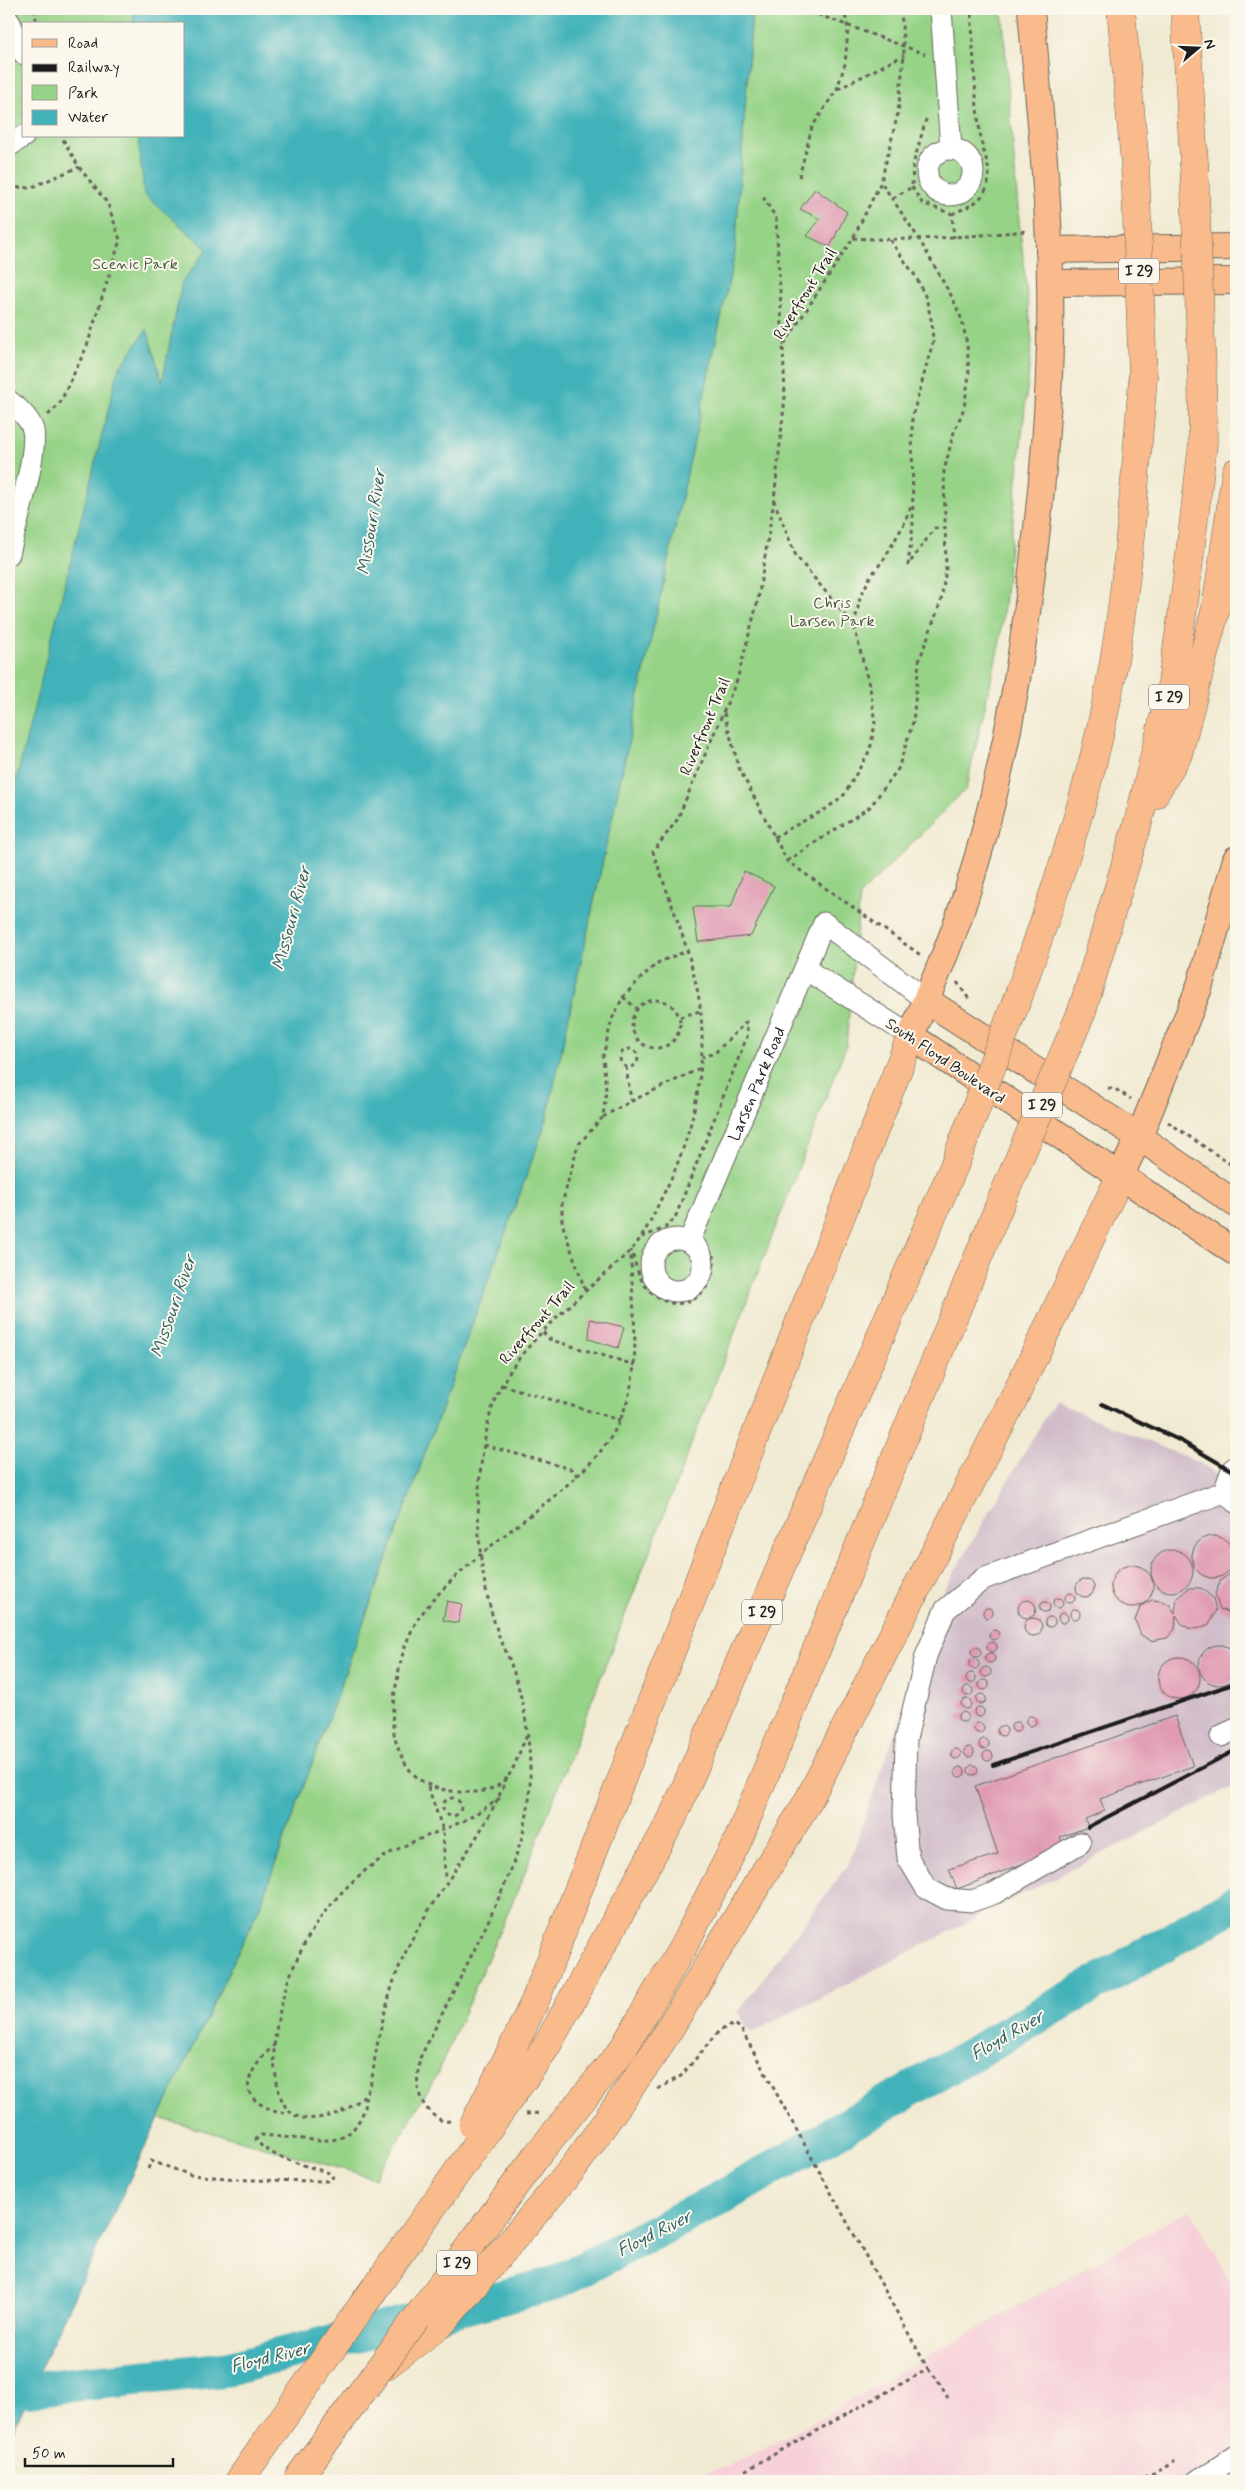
<svg xmlns="http://www.w3.org/2000/svg" width="1245" height="2490" font-family="Mynerve,sans-serif">
<rect width="100%" height="100%" fill="#fbf7ec"/>
<filter id="ink" filterUnits="userSpaceOnUse"><feTurbulence type="fractalNoise" baseFrequency=".02" numOctaves="2"/><feDisplacementMap in="SourceGraphic" scale="10" xChannelSelector="R" yChannelSelector="G"/><feConvolveMatrix kernelMatrix="1 2 1 2 8 2 1 2 1" color-interpolation-filters="sRGB"/></filter>
<filter id="wash" filterUnits="userSpaceOnUse"><feTurbulence type="fractalNoise" baseFrequency=".0096" numOctaves="4" result="noise"/><feDisplacementMap in="SourceGraphic" scale="20" xChannelSelector="R" yChannelSelector="G"/><feGaussianBlur stdDeviation="1.12" result="paint"/><feColorMatrix in="noise" values="0 0 0 0 0 0 0 0 0 0 0 0 0 0 0 0 0 1.4 0 .05"/><feComposite in="paint" operator="in"/></filter>
<g filter="url(#wash)">
<rect width="100%" height="100%" fill="#f1ead2"/>
<polygon fill="#f6cfd8" points="1190,2209 1236,2291 1236,2481 671,2481 726,2467 776,2442"/>
<polygon fill="#d1bdca" points="1054,1402 1200,1463 1236,1487 1236,1785 751,2033 738,2012 848,1865 906,1702 918,1634"/>
<g fill="#96d387" stroke="#597852" fill-rule="evenodd">
<path d="M 9,9 L 299,9 L 9,1244 ZM 24,24 L 184,24 L 184,136 L 24,136 Z"/>
<polygon points="752,9 1002,9 1019,221 1032,342 1000,641 966,789 860,895 846,1046 522,1880 436,2077 375,2178 159,2118 260,1906 546,1122 735,253"/>
</g>
<polygon fill="#42b2ba" stroke="#2f676b" points="134,9 752,9 735,253 546,1122 260,1906 58,2330 9,2440 9,1149 12,1149 9,1125 9,809 118,370 147,329 162,382 182,282 207,249 144,194 138,136 184,136 184,24 133,24"/>
<g fill="none" stroke-linecap="round" stroke-linejoin="round">
<polyline stroke="#42b2ba" stroke-width="35" points="9,2391 228,2369 553,2284 717,2200 1236,1903"/>
</g>
<g id="blocks">
<g fill="#e09bb3">
<polygon points="815,189 847,212 830,247 807,236 820,219 800,209"/>
<polygon points="744,871 774,886 751,936 698,942 693,907 731,907"/>
<polygon points="590,1319 624,1327 618,1348 589,1339"/>
<circle cx="1213" cy="1557" r="21"/>
<circle cx="1172" cy="1571" r="21"/>
<circle cx="1132" cy="1586" r="21"/>
<polygon points="1236,1574 1236,1615 1234,1615 1220,1609 1215,1594 1221,1580 1229,1575"/>
<circle cx="1085" cy="1588" r="9"/>
<polygon points="1189,1588 1201,1588 1213,1598 1216,1610 1209,1624 1197,1629 1188,1628 1182,1624 1176,1615 1175,1629 1167,1638 1151,1641 1141,1635 1135,1620 1141,1606 1152,1600 1162,1601 1170,1605 1175,1613 1177,1598"/>
<circle cx="1070" cy="1598" r="5"/>
<circle cx="1058" cy="1603" r="5"/>
<circle cx="1027" cy="1609" r="9"/>
<polygon points="447,1601 462,1604 458,1623 443,1620"/>
<circle cx="1045" cy="1607" r="5"/>
<circle cx="988" cy="1613" r="5"/>
<circle cx="1075" cy="1614" r="5"/>
<circle cx="1063" cy="1618" r="5"/>
<circle cx="1050" cy="1622" r="5"/>
<circle cx="1033" cy="1627" r="9"/>
<circle cx="994" cy="1635" r="5"/>
<circle cx="992" cy="1647" r="5"/>
<circle cx="1219" cy="1665" r="20"/>
<circle cx="976" cy="1652" r="5"/>
<circle cx="990" cy="1658" r="5"/>
<circle cx="1179" cy="1678" r="21"/>
<circle cx="974" cy="1664" r="5"/>
<circle cx="986" cy="1672" r="5"/>
<circle cx="971" cy="1678" r="5"/>
<circle cx="984" cy="1685" r="5"/>
<circle cx="968" cy="1691" r="5"/>
<circle cx="981" cy="1699" r="5"/>
<circle cx="966" cy="1704" r="5"/>
<circle cx="979" cy="1712" r="5"/>
<circle cx="963" cy="1717" r="5"/>
<circle cx="1031" cy="1721" r="5"/>
<polygon points="1175,1716 1193,1766 1100,1799 1105,1811 1085,1819 1088,1827 1060,1837 1064,1848 957,1889 949,1869 998,1854 975,1786"/>
<circle cx="1016" cy="1727" r="5"/>
<circle cx="979" cy="1728" r="5"/>
<circle cx="1002" cy="1731" r="5"/>
<circle cx="984" cy="1744" r="5"/>
<circle cx="969" cy="1752" r="5"/>
<circle cx="956" cy="1754" r="5"/>
<circle cx="988" cy="1756" r="5"/>
<circle cx="973" cy="1770" r="5"/>
<circle cx="960" cy="1772" r="5"/>
</g>
</g>
</g>
<g filter="url(#ink)">
<use href="#blocks" fill-opacity="0" stroke="#67645c" stroke-width="1"/>
<g fill="none" stroke-linecap="round" stroke-linejoin="round">
<g stroke="#67645c" stroke-width="23">
<g id="minor">
<polyline points="941,9 951,149"/>
<polyline points="9,21 24,54"/>
<polyline points="9,146 24,136"/>
<circle cx="950" cy="172" r="23"/>
<path d="M 9,401 C 18,408 30,419 33,430 C 38,454 15,527 9,554"/>
<polyline points="805,969 911,1036"/>
<circle cx="677" cy="1265" r="26"/>
<path id="s1" d="M 689,1242 L 824,923 L 926,1000"/>
<polyline points="1236,1467 1232,1470 1224,1492 1236,1502"/>
<polyline points="1221,1736 1236,1729"/>
<polyline points="1080,1843 995,1893 972,1901 947,1899 926,1888 908,1858 904,1815 906,1739 926,1656 945,1610 983,1579 1224,1492"/>
<polyline points="1197,2481 1236,2456"/>
</g>
</g>
<g stroke="#67645c" stroke-width="28">
<g id="major">
<path d="M 1031,9 C 1038,99 1049,191 1050,281 C 1052,373 1045,464 1034,554 C 1021,676 999,798 960,914 C 946,955 928,995 911,1036 L 1236,1253"/>
<polyline points="1049,250 1236,247"/>
<polyline points="1050,283 1236,281"/>
<polyline points="926,1000 1139,1137 1236,1204"/>
<polyline points="1120,1177 1139,1137 1199,988 1236,859"/>
</g>
</g>
<g stroke="#67645c" stroke-width="29">
<g id="highway">
<polyline points="1121,9 1135,164"/>
<polyline points="1185,9 1194,163"/>
<polyline points="1154,795 1178,754 1216,608 1236,472"/>
<path d="M 1020,992 C 1052,899 1085,806 1105,709 C 1128,600 1134,489 1143,378"/>
<polyline points="1082,1011 1139,819 1171,689 1185,595 1203,443 1202,372"/>
<polyline points="514,2045 535,2001 911,1036"/>
<polyline points="546,2047 672,1819 954,1166"/>
<polyline points="623,2049 683,1947 738,1840 1002,1199"/>
<polyline points="657,2049 807,1803 1014,1398 1120,1177"/>
<polyline points="385,2366 442,2323"/>
<polyline points="239,2481 376,2286"/>
</g>
</g>
<g stroke="#67645c" stroke-width="3" stroke-dasharray="4 4" stroke-linecap="butt">
<polyline points="34,9 37,24"/>
<polyline points="803,9 925,54"/>
<polyline points="838,89 904,55"/>
<polyline points="799,177 812,127 837,89 845,64 848,30 844,9"/>
<polyline points="9,187 30,188 79,167"/>
<polyline points="912,187 922,203 952,214 954,238"/>
<polyline points="763,197 776,218 783,346"/>
<polyline points="893,198 912,187 913,165 927,116"/>
<path d="M 952,214 C 967,207 984,202 988,183 C 992,168 983,154 981,139 C 974,96 974,52 971,9"/>
<path d="M 853,238 C 912,242 969,236 1027,231"/>
<polyline points="890,240 916,277 926,298 932,323 933,342 912,418 913,525 908,565 935,528 945,528"/>
<polyline points="48,415 59,405 87,346 120,240 108,204 79,167 61,136"/>
<polyline points="854,625 860,598 870,577 884,559 903,526 911,506"/>
<polyline points="724,713 739,768 787,861 922,956"/>
<polyline points="774,837 826,809 844,795 870,750 875,724 871,693 854,626 796,556 774,501"/>
<polyline points="787,861 870,807 898,769 913,722 919,661 941,601 946,569 944,471 953,435 964,408 969,375 967,344 962,320 953,299 919,239 881,182"/>
<polyline points="957,982 969,999"/>
<polyline points="623,997 637,1009"/>
<circle cx="656" cy="1024" r="24"/>
<polyline points="680,1017 700,1011"/>
<circle cx="629" cy="1058" r="9"/>
<polyline points="626,1067 631,1100"/>
<polyline points="1108,1088 1115,1089 1131,1099"/>
<path d="M 603,1117 C 634,1098 668,1085 700,1068"/>
<polyline points="1168,1122 1236,1168"/>
<polyline points="642,1237 665,1228 675,1218 748,1034 746,1022 715,1053 702,1057"/>
<path d="M 633,1255 C 636,1269 641,1283 652,1293 C 682,1319 717,1293 714,1255"/>
<polyline points="585,1290 562,1223 562,1204 578,1145 603,1117 606,1091 603,1056 612,1019 623,997 643,976 659,962 687,951"/>
<polyline points="543,1332 549,1339 558,1342 635,1365"/>
<polyline points="502,1385 620,1420"/>
<polyline points="484,1445 571,1469 578,1476"/>
<path d="M 527,1736 C 520,1748 517,1763 509,1775 C 497,1795 465,1794 445,1790 C 418,1785 404,1768 396,1742 C 390,1722 393,1700 397,1681 C 400,1660 407,1636 418,1619 C 450,1573 510,1532 553,1497 C 575,1478 599,1458 614,1432 C 647,1373 631,1314 631,1250"/>
<polyline points="428,1787 443,1830 445,1876 448,1879"/>
<path d="M 500,1798 C 483,1810 466,1821 447,1828 C 428,1836 410,1842 392,1852 C 335,1886 296,1942 281,2006 C 276,2027 272,2049 275,2070 C 278,2090 281,2114 303,2118 C 323,2121 354,2110 366,2093 C 374,2082 373,2065 376,2052 C 379,2033 384,2015 389,1997 C 412,1911 476,1858 507,1777"/>
<circle cx="452" cy="1807" r="9"/>
<path d="M 275,2044 C 258,2061 231,2090 264,2106 C 273,2111 278,2114 289,2112"/>
<polyline points="658,2089 681,2076 720,2030 735,2024 741,2029 928,2369 726,2481"/>
<polyline points="526,2114 542,2113"/>
<path d="M 450,2121 C 443,2122 437,2119 432,2114 C 415,2098 416,2079 420,2058 C 442,2014 464,1971 485,1928 C 506,1882 529,1836 530,1784 C 531,1745 525,1703 512,1667 C 508,1654 501,1643 497,1630 C 474,1563 473,1484 490,1415 C 505,1351 583,1296 629,1252 C 645,1236 653,1215 663,1195 C 695,1134 712,1053 696,984 C 686,939 668,896 653,852 L 677,820 L 737,680 L 758,600 L 774,500 L 785,397 L 783,346 L 853,238 L 881,182 L 898,113 L 904,55 L 901,9"/>
<path d="M 148,2169 L 151,2161 L 191,2175 L 249,2180 L 327,2181 L 333,2177 L 329,2173 C 311,2167 264,2156 256,2139 L 261,2135 C 275,2136 290,2138 304,2139 C 329,2141 348,2144 361,2117 C 365,2109 367,2104 365,2095"/>
<polyline points="928,2369 937,2379 948,2398"/>
<polyline points="1128,2481 1154,2474 1175,2461"/>
</g>
<use href="#minor" stroke="#fff" stroke-width="21"/>
<use href="#major" stroke="#fabb8c" stroke-width="26"/>
<use href="#highway" stroke="#fabb8c" stroke-width="28"/>
<g stroke="#1c1c1c" stroke-width="4">
<polyline points="1102,1404 1181,1441 1236,1473"/>
<polyline points="993,1765 1236,1683"/>
<polyline points="1088,1827 1236,1750"/>
</g>
<g stroke="#67645c" stroke-width="29" stroke-linecap="butt">
<g id="highway-bridge">
<polyline points="1194,163 1202,372"/>
<polyline points="1135,164 1143,378"/>
<polyline points="954,1166 1020,992"/>
<polyline points="1002,1199 1082,1011"/>
<polyline points="473,2126 514,2045"/>
<polyline points="363,2305 546,2047"/>
<polyline points="442,2323 574,2167 657,2049"/>
<polyline points="296,2481 538,2154 623,2049"/>
</g>
</g>
<use href="#highway-bridge" stroke="#fabb8c" stroke-width="28"/>
</g>
</g>
<g text-anchor="middle" stroke-width="4" stroke-linejoin="round" paint-order="stroke">
<g fill="#fbf7ec" stroke="#5f5e5a" stroke-width="1">
<rect x="1119" y="258.5" width="40" height="25" rx="4"/>
<rect x="1149" y="684.5" width="40" height="25" rx="4"/>
<rect x="1022" y="1092.5" width="40" height="25" rx="4"/>
<rect x="742" y="1599.5" width="40" height="25" rx="4"/>
<rect x="437" y="2250.5" width="40" height="25" rx="4"/>
</g>
<g font-size="15" font-weight="bold" fill="#1c1c1c">
<text x="1139" y="276">I 29</text>
<text x="1169" y="702">I 29</text>
<text x="1042" y="1110">I 29</text>
<text x="762" y="1617">I 29</text>
<text x="457" y="2268">I 29</text>
</g>
<g font-size="16" fill="#475c41" stroke="#fbf7ec">
<text x="135" y="269">Scenic Park</text>
<text x="832" y="608">Chris<tspan x="832" dy="18">Larsen Park</tspan></text>
</g>
<g font-size="16" fill="#1c1c1c" stroke="#fbf7ec">
<text transform="translate(804 293) rotate(-58)" y="6">Riverfront Trail</text>
<text transform="translate(704 726) rotate(-67)" y="6">Riverfront Trail</text>
<text transform="translate(946 1060) rotate(34)" y="6">South Floyd Boulevard</text>
<text dy="6" stroke="none"><textPath href="#s1" startOffset="172">Larsen Park Road</textPath></text>
<text transform="translate(536 1322) rotate(-49)" y="6">Riverfront Trail</text>
</g>
<g font-size="18" font-style="italic" fill="#2d6063" stroke="#fbf7ec">
<text transform="translate(371 522) rotate(-81)" y="6">Missouri River</text>
<text transform="translate(291 918) rotate(-75)" y="6">Missouri River</text>
<text transform="translate(173 1306) rotate(-71)" y="6">Missouri River</text>
<text transform="translate(1007 2035) rotate(-30)" y="6">Floyd River</text>
<text transform="translate(654 2233) rotate(-27)" y="6">Floyd River</text>
<text transform="translate(270 2357) rotate(-14)" y="6">Floyd River</text>
</g>
</g>
<rect width="1245" height="2490" fill="none" stroke="#fbf7ec" stroke-width="30"/>
<rect x="22" y="22" width="162" height="115" fill="#fbf7ec" stroke="#a29f99"/>
<rect x="32" y="39" width="25" height="8" fill="#fabb8c" stroke="#a29f99"/>
<text x="68" y="48" font-size="15" fill="#1c1c1c">Road</text>
<rect x="32" y="64" width="25" height="8" fill="#1c1c1c" stroke="#a29f99"/>
<text x="68" y="72" font-size="15" fill="#1c1c1c">Railway</text>
<rect x="32" y="85" width="25" height="15" fill="#96d387" stroke="#a29f99"/>
<text x="68" y="98" font-size="15" fill="#1c1c1c">Park</text>
<rect x="32" y="110" width="25" height="15" fill="#42b2ba" stroke="#a29f99"/>
<text x="68" y="122" font-size="15" fill="#1c1c1c">Water</text>
<g transform="translate(1198 48) rotate(71)" stroke="#fbf7ec" stroke-width="4" paint-order="stroke">
<path d="M0-4L9 19L0 12L-9 19Z" fill="#1c1c1c"/>
<text y="-8" font-size="14" font-weight="bold" text-anchor="middle" fill="#1c1c1c">N</text>
</g>
<path d="M25 2458v8h148v-8" fill="none" stroke="#1c1c1c" stroke-width="2.5"/>
<text x="32" y="2458" font-size="15" fill="#1c1c1c" stroke="#fbf7ec" stroke-width="4" paint-order="stroke">50 m</text>
</svg>
